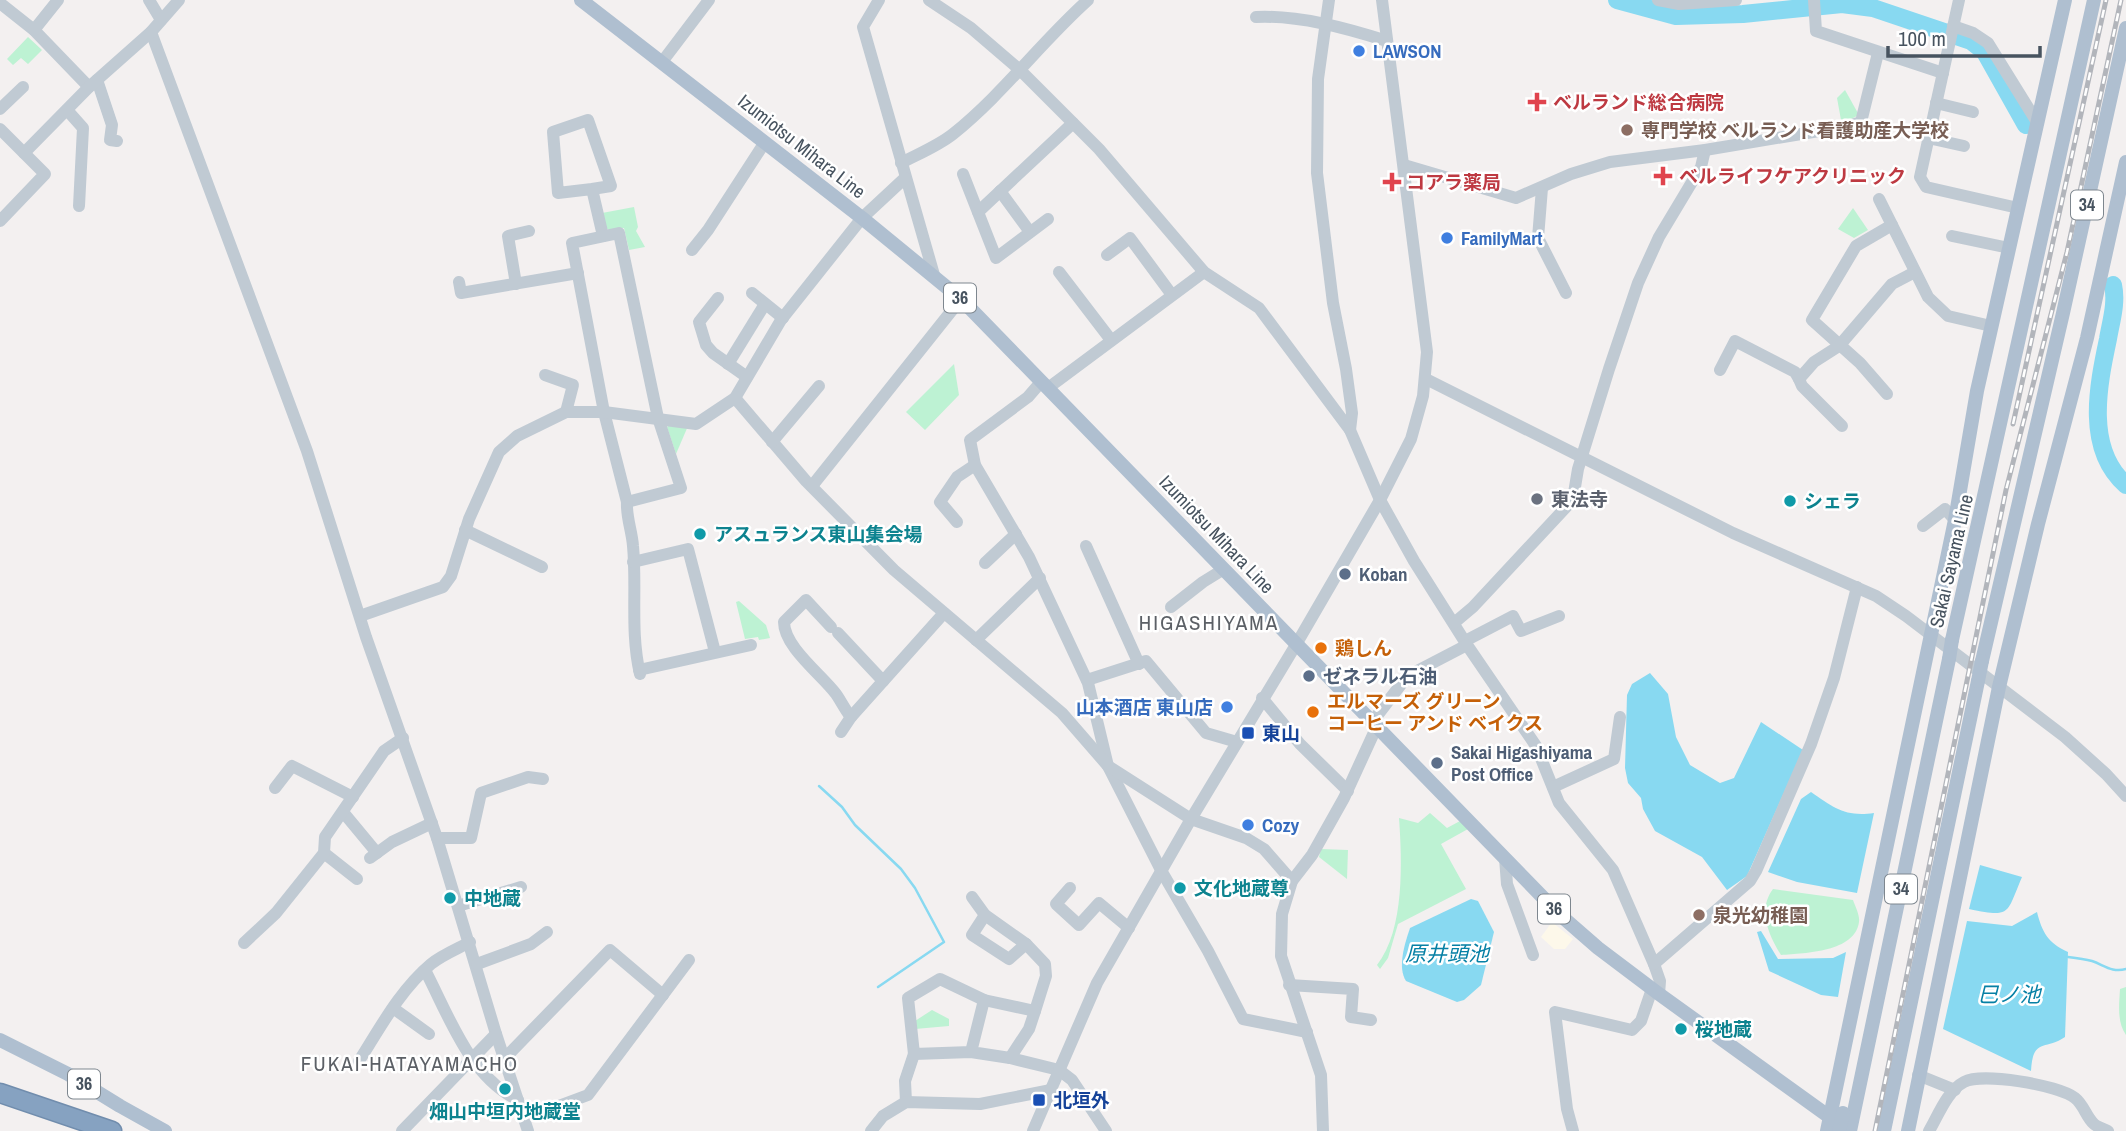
<svg xmlns="http://www.w3.org/2000/svg" width="2126" height="1131" font-family="'Archivo Narrow','Noto Sans JP',sans-serif">
<rect width="100%" height="100%" fill="#f3f0f0"/>
<polygon fill="#fdf8ea" points="1552,922 1573,939 1565,949 1554,949 1541,937"/>
<g fill="#bdf2d3">
<polygon points="28,37 42,50 28,64 21,58 13,65 7,59"/>
<polygon points="1845,90 1859,115 1851,119 1841,120 1837,98"/>
<polygon points="634,207 638,227 636,231 645,247 629,250 624,228 609,230 605,227 602,213"/>
<polygon points="1853,208 1868,230 1854,238 1838,229"/>
<polygon points="954,364 959,395 925,430 906,412"/>
<polygon points="671,423 688,426 676,454 667,427"/>
<polygon points="739,601 766,625 770,638 759,640 758,637 745,639 736,602"/>
<path d="M 1430,813 L 1447,828 L 1460,821 L 1468,829 L 1441,844 L 1466,889 L 1398,924 L 1388,958 L 1380,969 L 1377,965 C 1405,930 1402,860 1399,818 L 1418,823 Z"/>
<polygon points="1321,849 1348,850 1347,879 1319,857"/>
<path d="M 1773,889 L 1853,900 C 1855,906 1860,915 1859,922 C 1855,952 1806,953 1781,955 C 1769,936 1757,910 1773,889 Z"/>
<path d="M 2126,987 L 2126,1035 C 2117,1022 2119,1006 2120,989 Z"/>
<polygon points="932,1010 949,1019 949,1026 915,1029 915,1021"/>
</g>
<g fill="#88d9f1">
<polygon points="1650,673 1668,694 1676,737 1690,765 1720,783 1734,778 1761,722 1803,750 1747,876 1727,890 1702,857 1655,831 1643,809 1641,798 1628,783 1625,768 1627,695 1632,684"/>
<path d="M 1811,792 C 1834,808 1845,817 1874,813 L 1857,893 L 1797,882 L 1768,872 L 1801,799 Z"/>
<path d="M 1980,865 L 2022,877 C 2006,914 2012,918 1969,909 Z"/>
<path d="M 1471,899 L 1478,901 L 1494,932 L 1481,985 L 1464,1000 L 1457,1002 L 1406,981 C 1397,967 1405,943 1410,928 Z"/>
<path d="M 2037,912 C 2042,932 2048,943 2068,952 L 2065,1037 C 2045,1051 2033,1037 2031,1071 L 1943,1029 L 1967,921 L 2012,926 Z"/>
<polygon points="1761,931 1778,959 1833,958 1846,952 1838,997 1821,995 1769,971 1757,932"/>
</g>
<g fill="none" stroke-linecap="round" stroke-linejoin="round">
<g stroke="#88d9f1" stroke-width="2.5">
<polyline points="819,786 842,807 855,825 901,869 915,888 944,942 878,987"/>
<path d="M 2068,957 C 2076,958 2084,959 2092,961 C 2104,965 2112,973 2126,969"/>
</g>
<g stroke="#88d9f1" stroke-width="18">
<polyline points="1617,0 1676,16 1743,14 1842,4 1873,8 1971,41 1985,52 2026,125"/>
<path d="M 2113,285 C 2117,303 2111,321 2108,339 C 2098,386 2085,449 2126,485"/>
</g>
<g stroke="#718dad" stroke-width="21">
<polyline id="highway" points="0,1093 112,1131"/>
</g>
<g stroke="#c0cad3" stroke-width="12">
<polyline points="149,0 161,20"/>
<polyline points="879,0 863,27 934,275"/>
<polyline points="929,0 971,28 1020,70 1099,149 1204,272 1259,308 1350,430 1380,500 1414,561 1467,645 1536,746 1559,803 1613,870 1654,964 1660,981 1659,994"/>
<polyline points="1329,0 1318,79 1317,173 1333,303 1346,369 1352,413 1350,430"/>
<polyline points="1658,0 1679,4 1736,0"/>
<polyline points="1814,0 1816,31 1943,73"/>
<polyline points="1959,0 1920,177 1926,187 2018,208"/>
<polyline points="0,3 34,30 89,87"/>
<path d="M 1256,17 C 1299,15 1346,28 1387,41"/>
<polyline points="1953,26 1973,33 1988,43 2037,122"/>
<polyline points="34,30 58,0"/>
<polyline points="151,32 307,451 366,637 437,838 496,1034 528,1131"/>
<polyline points="662,62 709,0"/>
<polyline points="97,80 112,125 110,140 117,141"/>
<polyline points="1936,103 1973,112"/>
<polyline points="0,109 23,87"/>
<polyline points="67,110 83,128 79,206"/>
<polyline points="0,129 24,153 89,87 151,32 179,0"/>
<polyline points="1928,138 1964,146"/>
<path d="M 901,163 C 918,154 938,146 953,134 C 1003,94 1041,42 1088,0"/>
<polyline points="1404,165 1516,198 1571,174 1610,162 1705,150 1849,126 1861,122 1878,53"/>
<polyline points="963,174 996,258 1048,219"/>
<polyline points="1542,188 1538,238 1566,293"/>
<polyline points="592,189 611,186 588,120 553,132 558,193 592,189 603,236"/>
<polyline points="1000,191 1030,232"/>
<polyline points="1879,199 1928,297 1948,316 1991,326"/>
<polyline points="978,212 1073,123"/>
<polyline points="0,221 45,174 24,153"/>
<polygon points="619,233 658,418 681,488 627,502 604,412 572,243"/>
<polyline points="1952,236 2009,248"/>
<polyline points="692,250 708,230 765,142"/>
<polyline points="1107,255 1130,238 1172,295"/>
<polyline points="1059,272 1111,340"/>
<polyline points="459,282 461,293 578,273"/>
<polyline points="516,284 508,236 529,231"/>
<polyline points="752,293 783,318"/>
<polyline points="718,298 699,322 706,345 713,353 747,377"/>
<polyline points="728,364 765,304"/>
<polyline points="1720,370 1735,341 1795,372 1799,379"/>
<polyline points="545,375 573,385 566,412"/>
<polyline points="1426,379 1733,533 1876,596 1906,616 2065,737 2106,774 2126,796"/>
<polyline points="1041,382 1028,397 970,440 975,465 1029,557 1088,683 1108,766 1162,872 1208,951 1243,1019 1307,1032"/>
<polyline points="1048,388 1204,272"/>
<polyline points="1887,394 1860,363 1812,320 1856,246 1892,225"/>
<polyline points="735,398 806,481 894,570 1062,713 1108,766 1191,819 1246,838 1264,849 1292,881"/>
<polyline points="1842,426 1802,386 1799,379 1814,362 1839,346 1892,284 1915,272"/>
<polyline points="772,442 819,386"/>
<polyline points="812,486 961,299"/>
<path d="M 627,502 C 626,517 632,531 633,546 C 637,588 630,632 640,674"/>
<polyline points="957,522 940,502 957,477 975,465"/>
<polyline points="1923,526 1945,509 1955,520"/>
<polyline points="465,530 542,567"/>
<polyline points="1086,546 1139,664"/>
<polyline points="633,562 688,549 715,652"/>
<polyline points="985,563 1016,534"/>
<polyline points="1171,607 1203,582 1224,569"/>
<polyline points="360,616 443,587 451,576 469,519 499,452 517,436 566,412 604,412 696,424 735,398 781,320 862,218 905,178"/>
<polyline points="1454,623 1473,607 1569,504 1574,493 1578,469 1609,369 1638,283 1659,237 1701,167 1705,150"/>
<path d="M 831,627 L 806,600 L 784,622 C 784,647 822,675 836,694 C 841,701 845,710 851,717"/>
<polyline points="838,633 883,681"/>
<polyline points="976,640 1040,578"/>
<polyline points="1465,641 1513,616 1521,631 1559,616"/>
<polyline points="639,670 751,645"/>
<polyline points="1087,680 1146,661 1206,733 1237,742"/>
<polyline points="1262,698 1300,744 1348,791"/>
<polyline points="1373,721 1402,683 1417,671 1467,645"/>
<polyline points="841,732 851,717 944,613"/>
<polyline points="1553,787 1614,759 1620,717"/>
<polyline points="275,788 292,766 353,797"/>
<polyline points="343,812 377,853"/>
<polyline points="437,838 471,838 481,793 528,777 543,779"/>
<polyline points="324,853 357,879"/>
<polyline points="370,858 392,842 432,823"/>
<polyline points="1505,858 1507,884 1533,955"/>
<polyline points="1070,888 1056,904 1079,925 1099,903 1129,928"/>
<polyline points="972,897 985,915 1026,944 1045,964 1046,976 1035,1011"/>
<polyline points="458,906 521,887"/>
<polyline points="985,915 972,935 1009,959 1026,944"/>
<polyline points="244,943 276,913 324,853 325,837 384,751 403,738"/>
<polyline points="477,964 531,944 547,932"/>
<polyline points="1654,964 1750,881 1756,871 1811,744 1834,678 1857,587"/>
<path d="M 425,970 C 449,1016 469,1076 518,1100"/>
<polyline points="1289,985 1353,989 1351,1017 1371,1020"/>
<polyline points="984,1000 1035,1011 1029,1029 1010,1058"/>
<polyline points="393,1008 429,1034"/>
<polyline points="971,1052 984,1000 940,979 908,998 914,1054 971,1052 1010,1058 1059,1070 1072,1080 1106,1131"/>
<polyline points="504,1059 610,950 663,995"/>
<path d="M 359,1061 C 380,1028 400,990 431,964 C 442,955 457,949 470,942"/>
<polyline points="1918,1075 1955,1090"/>
<polyline points="906,1102 905,1081 914,1054"/>
<polyline points="522,1112 545,1111 588,1095 689,960"/>
<polyline points="402,1131 496,1034"/>
<polyline points="871,1131 883,1116 906,1102 980,1104 1051,1090"/>
<polyline points="1033,1131 1097,983 1191,819 1297,643 1380,500 1411,439 1423,396 1427,352 1382,0"/>
<polyline points="1323,1131 1321,1075 1281,956 1282,914 1292,881 1312,855 1344,798 1377,726"/>
<polyline points="1573,1131 1567,1109 1555,1012 1632,1030 1641,1021 1652,989"/>
<path d="M 1929,1131 C 1938,1116 1947,1091 1964,1082 C 1982,1072 2058,1085 2075,1098 C 2084,1105 2086,1117 2094,1124 C 2097,1127 2104,1129 2108,1131"/>
</g>
<g stroke="#afbfd0" stroke-width="14">
<polyline points="581,0 862,218 961,299 1559,914 1598,948 1659,994 1849,1131"/>
<polyline points="1952,640 2094,0"/>
<polyline points="1982,661 2063,313 2126,28"/>
<polyline points="0,1040 68,1074 120,1106 165,1131"/>
<polyline points="1827,1131 1955,520 1977,391 2065,0"/>
<polyline points="1850,1131 1949,659"/>
<polyline points="1884,1131 1978,681"/>
<polyline points="1908,1131 1999,687 2038,524 2087,338 2126,162"/>
</g>
<use href="#highway" stroke="#86a2c1" stroke-width="18"/>
<g stroke="#b2b5bb" stroke-width="5">
<g id="rail">
<polyline points="2013,424 2106,0"/>
<polyline points="1875,1131 2006,490 2067,252 2121,0"/>
</g>
</g>
<use href="#rail" stroke="#fff" stroke-width="2.5" stroke-dasharray="8" stroke-linecap="butt"/>
<g stroke="#afbfd0" stroke-width="14">
<polyline points="1949,659 1952,640"/>
<polyline points="1978,681 1982,661"/>
<polyline points="1839,1131 1843,1113"/>
</g>
</g>
<g fill="#3f7fe0" stroke="#fff" stroke-width="2.5">
<circle cx="1359" cy="51" r="7"/>
<circle cx="1447" cy="238" r="7"/>
<circle cx="1227" cy="707" r="7"/>
<circle cx="1248" cy="825" r="7"/>
</g>
<g fill="#e0444e" stroke="#fff" stroke-width="2.5">
<path d="M1533.5 91.5h7v7h7v7h-7v7h-7v-7h-7v-7h7z"/>
<path d="M1659.5 165.5h7v7h7v7h-7v7h-7v-7h-7v-7h7z"/>
<path d="M1388.5 171.5h7v7h7v7h-7v7h-7v-7h-7v-7h7z"/>
</g>
<g fill="#8d6e63" stroke="#fff" stroke-width="2.5">
<circle cx="1627" cy="130" r="7"/>
<circle cx="1699" cy="915" r="7"/>
</g>
<circle fill="#6b7280" stroke="#fff" stroke-width="2.5" cx="1537" cy="499" r="7"/>
<g fill="#0f9aa8" stroke="#fff" stroke-width="2.5">
<circle cx="1790" cy="501" r="7"/>
<circle cx="700" cy="534" r="7"/>
<circle cx="1180" cy="888" r="7"/>
<circle cx="450" cy="898" r="7"/>
<circle cx="1681" cy="1029" r="7"/>
<circle cx="505" cy="1089" r="7"/>
</g>
<g fill="#5c6f8a" stroke="#fff" stroke-width="2.5">
<circle cx="1345" cy="574" r="7"/>
<circle cx="1309" cy="676" r="7"/>
<circle cx="1437" cy="763" r="7"/>
</g>
<g fill="#e8710a" stroke="#fff" stroke-width="2.5">
<circle cx="1321" cy="648" r="7"/>
<circle cx="1313" cy="712" r="7"/>
</g>
<g fill="#1a4fb4" stroke="#fff" stroke-width="2.5">
<rect x="1241" y="726" width="14" height="14" rx="3.5"/>
<rect x="1032" y="1093" width="14" height="14" rx="3.5"/>
</g>
<g text-anchor="middle" stroke-width="5" stroke-linejoin="round" paint-order="stroke">
<g fill="#fff" stroke="#7e878f" stroke-width="2">
<rect x="2071" y="190.5" width="32" height="29" rx="5"/>
<rect x="944" y="283.5" width="32" height="29" rx="5"/>
<rect x="1885" y="874.5" width="32" height="29" rx="5"/>
<rect x="1538" y="894.5" width="32" height="29" rx="5"/>
<rect x="68" y="1069.5" width="32" height="29" rx="5"/>
</g>
<g font-size="18" font-weight="bold" fill="#47535f">
<text x="2087" y="211">34</text>
<text x="960" y="304">36</text>
<text x="1901" y="895">34</text>
<text x="1554" y="915">36</text>
<text x="84" y="1090">36</text>
</g>
<g font-size="19" font-weight="bold" fill="#366cbe" stroke="#fff" text-anchor="start">
<text x="1373" y="58">LAWSON</text>
<text x="1461" y="245">FamilyMart</text>
<text x="1213" y="714" text-anchor="end">山本酒店 東山店</text>
<text x="1262" y="832">Cozy</text>
</g>
<g font-size="19" font-weight="bold" fill="#be3a42" stroke="#fff" text-anchor="start">
<text x="1553" y="109">ベルランド総合病院</text>
<text x="1679" y="183">ベルライフケアクリニック</text>
<text x="1406" y="189">コアラ薬局</text>
</g>
<g font-size="19" font-weight="bold" fill="#785e54" stroke="#fff" text-anchor="start">
<text x="1641" y="137">専門学校 ベルランド看護助産大学校</text>
<text x="1713" y="922">泉光幼稚園</text>
</g>
<g font-size="19" fill="#47535f" stroke="#fff">
<text transform="translate(802 146) rotate(38)" y="7">Izumiotsu Mihara Line</text>
<text transform="translate(1217 534) rotate(46)" y="7">Izumiotsu Mihara Line</text>
<text transform="translate(1951 561) rotate(-77)" y="7">Sakai Sayama Line</text>
</g>
<g font-size="19" font-weight="bold" fill="#5b616d" stroke="#fff" text-anchor="start">
<text x="1551" y="506">東法寺</text>
</g>
<g font-size="19" font-weight="bold" fill="#0d838f" stroke="#fff" text-anchor="start">
<text x="1804" y="508">シェラ</text>
<text x="714" y="541">アスュランス東山集会場</text>
<text x="1194" y="895">文化地蔵尊</text>
<text x="464" y="905">中地蔵</text>
<text x="1695" y="1036">桜地蔵</text>
<text x="505" y="1118" text-anchor="middle">畑山中垣内地蔵堂</text>
</g>
<g font-size="19" font-weight="bold" fill="#4e5e75" stroke="#fff" text-anchor="start">
<text x="1359" y="581">Koban</text>
<text x="1323" y="683">ゼネラル石油</text>
<text x="1451" y="759">Sakai Higashiyama<tspan x="1451" dy="22">Post Office</tspan></text>
</g>
<g font-size="19" font-weight="bold" fill="#c56008" stroke="#fff" text-anchor="start">
<text x="1335" y="655">鶏しん</text>
<text x="1327" y="708">エルマーズ グリーン<tspan x="1327" dy="22">コーヒー アンド ベイクス</tspan></text>
</g>
<g font-size="19" font-weight="bold" fill="#164399" stroke="#fff" text-anchor="start">
<text x="1262" y="740">東山</text>
<text x="1053" y="1107">北垣外</text>
</g>
<g font-size="21" letter-spacing="2" fill="#5c6066" stroke="#fff">
<text x="1209" y="630">HIGASHIYAMA</text>
<text x="410" y="1071">FUKAI-HATAYAMACHO</text>
</g>
<g font-size="21" font-style="italic" fill="#0680a5" stroke="#fff">
<text x="1447" y="961">原井頭池</text>
<text x="2009" y="1002">巳ノ池</text>
</g>
</g>
<path d="M1888 46v10h152v-10" fill="none" stroke="#47535f" stroke-width="3.5"/>
<text x="1898" y="46" font-size="21" fill="#47535f" stroke="#ffffff" stroke-width="5" paint-order="stroke">100 m</text>
</svg>
